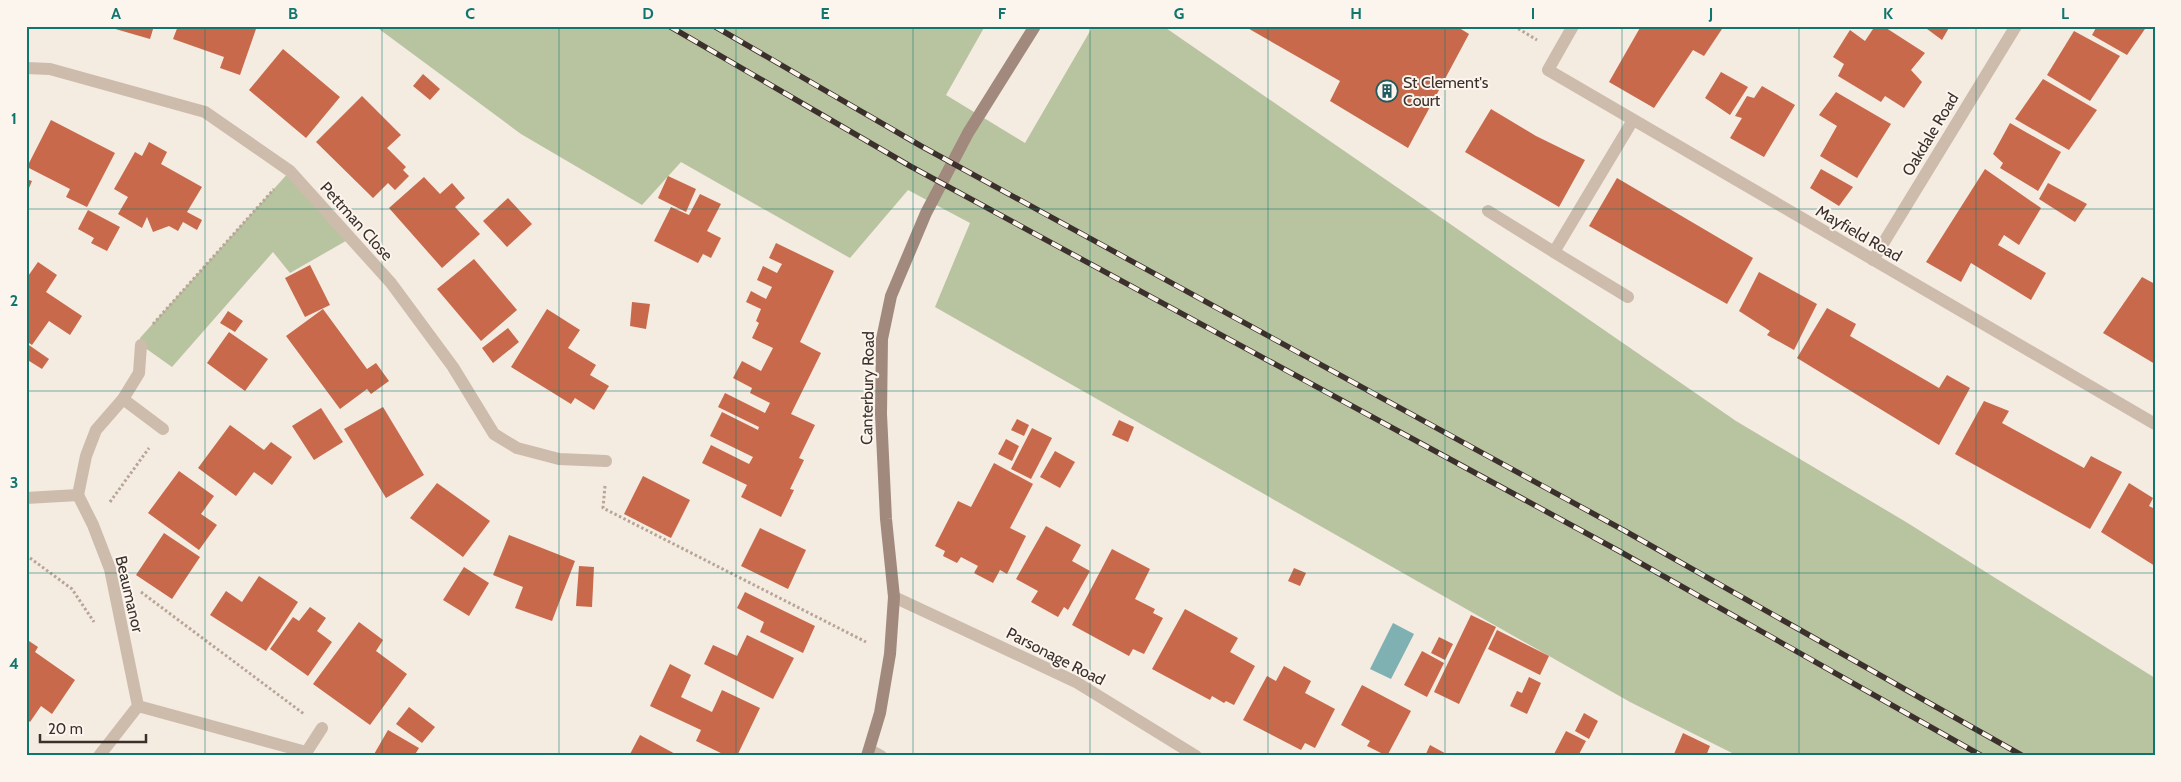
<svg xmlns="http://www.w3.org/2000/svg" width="2181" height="782" font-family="Cabin,sans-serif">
<rect width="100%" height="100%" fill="#f4ebe1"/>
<g fill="#b8c4a0">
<polygon points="375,26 985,26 946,95 1025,143 1093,26 1163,26 1736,421 1906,522 2155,678 2155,756 1738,756 1630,702 935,307 970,223 908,190 850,258 681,162 642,205 521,134"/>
<polygon points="290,171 351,238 290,273 273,252 172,367 141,345 140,338"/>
</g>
<polygon fill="#7fb0b2" points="1393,623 1414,634 1391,679 1370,669"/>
<g fill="#c8694b">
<polygon points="105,26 154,26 150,39"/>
<polygon points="178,26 257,26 240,75 220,68 224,57 173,39"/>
<polygon points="1244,26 1456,26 1469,34 1408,148 1330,101 1340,81"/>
<polygon points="1641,26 1724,26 1704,56 1693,50 1654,108 1609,82"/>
<polygon points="1875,26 1883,26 1925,53 1911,70 1922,82 1904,108 1885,96 1881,102 1838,76 1844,64 1833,57 1850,30 1865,41"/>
<polygon points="1923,26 1950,26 1942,40"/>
<polygon points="2097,26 2147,26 2127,55 2092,35"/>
<polygon points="2074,31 2120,56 2090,101 2047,75"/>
<polygon points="283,49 340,97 306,138 249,90"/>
<polygon points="1721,72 1748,87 1730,115 1705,98"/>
<polygon points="423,74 440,89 430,100 413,86"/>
<polygon points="2043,79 2097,110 2069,150 2015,119"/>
<polygon points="1762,86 1795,105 1764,157 1730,138 1742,118 1735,116 1747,96 1754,98"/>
<polygon points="1836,92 1891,124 1857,178 1820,156 1837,126 1819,115"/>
<polygon points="362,96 401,135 387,148 406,167 403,170 409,176 395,190 388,183 373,198 316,142"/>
<polygon points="1491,109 1536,136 1585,160 1559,207 1465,152"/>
<polygon points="51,120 115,153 87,207 66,197 70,189 27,167"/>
<polygon points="2010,123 2061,152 2038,191 2000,168 2003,163 1993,154"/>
<polygon points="149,142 167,152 161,164 202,187 187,212 202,220 197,230 183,222 178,231 169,226 153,232 147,217 142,228 118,214 128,197 114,189 135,152 142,156"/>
<polygon points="1821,169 1853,187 1839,206 1810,188"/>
<polygon points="1985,169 2041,208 2019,245 2004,235 1998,245 2046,273 2031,300 1971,263 1961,282 1926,262"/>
<polygon points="668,176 696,189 686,212 658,198"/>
<polygon points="424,177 440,194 452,183 465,198 455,207 480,234 442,268 389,208"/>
<polygon points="1617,178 1753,258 1727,304 1589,226"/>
<polygon points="26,179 32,181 26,195"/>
<polygon points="2048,183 2087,204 2075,222 2039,199"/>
<polygon points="700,194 721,204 707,231 721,238 711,258 703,254 698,263 654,241 671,207 689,215"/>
<polygon points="508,198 532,224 507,247 483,221"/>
<polygon points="88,210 120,227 107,251 91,243 94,238 78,229"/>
<polygon points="776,243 834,271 800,342 821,353 791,414 815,425 799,458 804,460 790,489 794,490 781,517 741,497 747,485 702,463 711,445 749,464 753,457 710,436 722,412 758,430 759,427 718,407 725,393 765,413 770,403 750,393 752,388 733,378 742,361 761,371 773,348 752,338 759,323 756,321 761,309 746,302 751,291 766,299 772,287 757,280 763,266 777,273 782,264 769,258"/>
<polygon points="474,259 517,310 481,341 437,289"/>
<polygon points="38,262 57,275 46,292 82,316 70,335 49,321 32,345 26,341 26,279"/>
<polygon points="310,265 330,305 305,317 285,278"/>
<polygon points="1759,272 1817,304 1794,350 1767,335 1770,331 1739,311"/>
<polygon points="2142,277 2155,284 2155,364 2103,333"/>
<polygon points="632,302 650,304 646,329 630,326"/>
<polygon points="1827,308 1856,324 1850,336 1939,388 1947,375 1970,388 1939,445 1797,358"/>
<polygon points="323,309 367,369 376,363 389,381 371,394 367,389 340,409 286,336"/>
<polygon points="547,309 580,330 568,348 596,365 590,375 609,386 594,410 575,398 571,404 511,367"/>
<polygon points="228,311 243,321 235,332 220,323"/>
<polygon points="508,328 519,342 493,363 482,348"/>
<polygon points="229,332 268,359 245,391 207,363"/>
<polygon points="26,343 49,359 42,369 26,359"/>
<polygon points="1984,401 2009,411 2002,423 2084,468 2091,456 2122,472 2090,529 1955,454"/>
<polygon points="383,407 424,475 386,498 344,429"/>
<polygon points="321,408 343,442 314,460 292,426"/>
<polygon points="1017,419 1029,425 1024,436 1011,430"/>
<polygon points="1119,420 1134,427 1128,442 1112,435"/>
<polygon points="230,425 264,450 271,442 292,457 272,485 254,472 236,496 198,468"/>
<polygon points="1032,428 1052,438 1031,479 1011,469"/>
<polygon points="1006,439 1019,446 1012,461 998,454"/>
<polygon points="1055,451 1075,462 1060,488 1040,477"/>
<polygon points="994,463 1033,484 1010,528 1026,536 1007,574 1000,570 993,583 974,573 978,566 961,557 957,563 943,556 945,551 935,546 958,501 971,507"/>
<polygon points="179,471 214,496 201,514 217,525 199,550 148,513"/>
<polygon points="643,476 690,500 671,538 624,514"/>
<polygon points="437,483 490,521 463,557 410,518"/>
<polygon points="2129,483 2153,498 2149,506 2155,509 2155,566 2101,532"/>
<polygon points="1046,526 1081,545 1072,561 1090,571 1068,610 1064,607 1058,617 1031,602 1038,591 1016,579"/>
<polygon points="760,528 806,550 788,589 741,566"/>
<polygon points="164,533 200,557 172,599 136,575"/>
<polygon points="509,535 575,561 552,621 515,608 523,587 493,575"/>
<polygon points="1112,549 1150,569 1135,599 1155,609 1153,613 1163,618 1144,654 1133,649 1129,656 1072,625"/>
<polygon points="579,566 594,567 592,607 576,606"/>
<polygon points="464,567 489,583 469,616 443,600"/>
<polygon points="1294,568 1306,573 1300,586 1288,581"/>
<polygon points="259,576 298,602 266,651 210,615 226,591 242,602"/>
<polygon points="745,592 815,626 803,653 760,632 764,622 737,608"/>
<polygon points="310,607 326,618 317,631 332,642 308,676 270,649 293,617 299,621"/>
<polygon points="1185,609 1238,638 1230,652 1255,666 1234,705 1226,701 1224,703 1212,696 1210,700 1152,669"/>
<polygon points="1471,615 1496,627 1459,704 1434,692"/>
<polygon points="359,622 383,640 376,651 407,674 370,725 313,684"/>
<polygon points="1497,630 1549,656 1540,675 1488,649"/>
<polygon points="747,635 794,658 773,699 704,664 713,645 737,656"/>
<polygon points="1439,637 1453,644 1445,660 1431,653"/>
<polygon points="26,639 38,647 35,652 75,680 52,714 41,706 30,722 26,719"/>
<polygon points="1422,651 1444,663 1427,697 1404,685"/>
<polygon points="670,664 691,675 681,697 712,712 722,690 760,708 737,756 727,756 696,741 701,730 650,706"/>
<polygon points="1284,666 1311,681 1305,693 1335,709 1315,748 1305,743 1301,750 1243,720 1267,676 1276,681"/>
<polygon points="1529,677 1541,683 1527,714 1510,706 1517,691 1522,693"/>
<polygon points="1362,685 1411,711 1387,756 1367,746 1370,741 1341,725"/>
<polygon points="409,707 435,727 422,743 396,724"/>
<polygon points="1584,713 1598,721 1589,739 1575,731"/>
<polygon points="388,730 419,748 414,756 373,756"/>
<polygon points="1566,731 1586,741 1578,756 1553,756"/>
<polygon points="1683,733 1710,746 1706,756 1674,754"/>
<polygon points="640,735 679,756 629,756"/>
<polygon points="1430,745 1450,756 1425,756"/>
</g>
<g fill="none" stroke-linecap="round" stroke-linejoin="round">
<g stroke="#b9a596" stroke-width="3" stroke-dasharray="2.5 2.5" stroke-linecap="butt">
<polyline points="1514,26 1537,40"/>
<polyline points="153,324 274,189"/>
<polyline points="605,486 603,508 866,642"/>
<polyline points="110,502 149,448"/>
<polyline points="26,555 72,589 94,622"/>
<polyline points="141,592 304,714"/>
</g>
<g stroke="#cdbbac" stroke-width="12">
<polyline points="1488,211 1554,252 1633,120"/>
<polyline points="1554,252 1628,297"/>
</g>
<g stroke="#cdbbac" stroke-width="12">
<polyline points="1573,26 1548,70 2155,424"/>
<polyline points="26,68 50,69 205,112 290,171 391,283 453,367 494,434 517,448 559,459 606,461"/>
<polyline points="1873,260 2016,26"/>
<polyline points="123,399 163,429"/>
<polyline points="26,498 78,495"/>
<polyline points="894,597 1076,682 1196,756"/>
<polyline points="138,706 306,752"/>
<polyline points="870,750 881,756"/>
<polyline points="99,756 138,706 110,569 93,525 78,495 86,456 96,430 123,399 139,373 141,345"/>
<polyline points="304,756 322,728"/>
</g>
<polyline stroke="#a18a7d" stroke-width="12" points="867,756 880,713 890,654 894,597 886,519 881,414 882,339 891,296 926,213 968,133 1035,26"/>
<g stroke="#3b302b" stroke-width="5.5">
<g id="rail">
<polyline points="669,26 910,166 1619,551 1982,756"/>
<polyline points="714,26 921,146 1625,531 2023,756"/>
</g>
</g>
<use href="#rail" stroke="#fbf5ee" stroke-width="4" stroke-dasharray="11" stroke-linecap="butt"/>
</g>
<path fill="none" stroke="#0f766e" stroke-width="1" stroke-opacity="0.55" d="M 205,26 L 205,756M 382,26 L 382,756M 559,26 L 559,756M 736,26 L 736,756M 913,26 L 913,756M 1090,26 L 1090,756M 1268,26 L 1268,756M 1445,26 L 1445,756M 1622,26 L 1622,756M 1799,26 L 1799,756M 1976,26 L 1976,756M 26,209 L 2155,209M 26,391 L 2155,391M 26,573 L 2155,573"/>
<defs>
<g id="building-ring" transform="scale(1.125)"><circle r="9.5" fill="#fbf5ee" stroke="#1f5a5e" stroke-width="1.5"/><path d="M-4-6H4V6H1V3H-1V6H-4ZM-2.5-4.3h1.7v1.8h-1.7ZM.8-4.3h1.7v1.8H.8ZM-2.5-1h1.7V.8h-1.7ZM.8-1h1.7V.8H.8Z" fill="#1f5a5e"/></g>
</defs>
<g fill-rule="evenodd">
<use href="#building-ring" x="1387" y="91"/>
</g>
<g text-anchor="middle" stroke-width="4" stroke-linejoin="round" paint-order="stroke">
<g font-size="16" fill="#3b302b" stroke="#fbf5ee" text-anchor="start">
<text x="1403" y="88">St Clement's<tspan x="1403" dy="18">Court</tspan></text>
</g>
<g font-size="16" fill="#3b302b" stroke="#fbf5ee">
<text transform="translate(1930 134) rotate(-59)" y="6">Oakdale Road</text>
<text transform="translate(357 221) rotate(48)" y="6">Pettman Close</text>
<text transform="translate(1859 233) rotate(30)" y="6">Mayfield Road</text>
<text transform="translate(867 388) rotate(-89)" y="6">Canterbury Road</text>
<text transform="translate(130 594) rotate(77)" y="6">Beaumanor</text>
<text transform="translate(1056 656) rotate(27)" y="6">Parsonage Road</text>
</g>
</g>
<rect width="2181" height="782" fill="none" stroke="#fbf5ee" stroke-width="55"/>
<path d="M40 734v8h106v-8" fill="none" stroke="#3b302b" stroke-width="2.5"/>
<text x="48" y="734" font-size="15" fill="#3b302b" stroke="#fbf5ee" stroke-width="4" paint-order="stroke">20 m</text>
<rect x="28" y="28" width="2126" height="726" fill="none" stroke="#0f766e" stroke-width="2"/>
<g font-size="16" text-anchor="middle" font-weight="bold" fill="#0f766e">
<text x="116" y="19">A</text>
<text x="293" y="19">B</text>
<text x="470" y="19">C</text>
<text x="648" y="19">D</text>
<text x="825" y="19">E</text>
<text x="1002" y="19">F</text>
<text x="1179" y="19">G</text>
<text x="1356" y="19">H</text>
<text x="1533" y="19">I</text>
<text x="1711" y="19">J</text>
<text x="1888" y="19">K</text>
<text x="2065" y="19">L</text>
<text x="14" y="124">1</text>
<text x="14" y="306">2</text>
<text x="14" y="488">3</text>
<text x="14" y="669">4</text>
</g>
</svg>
